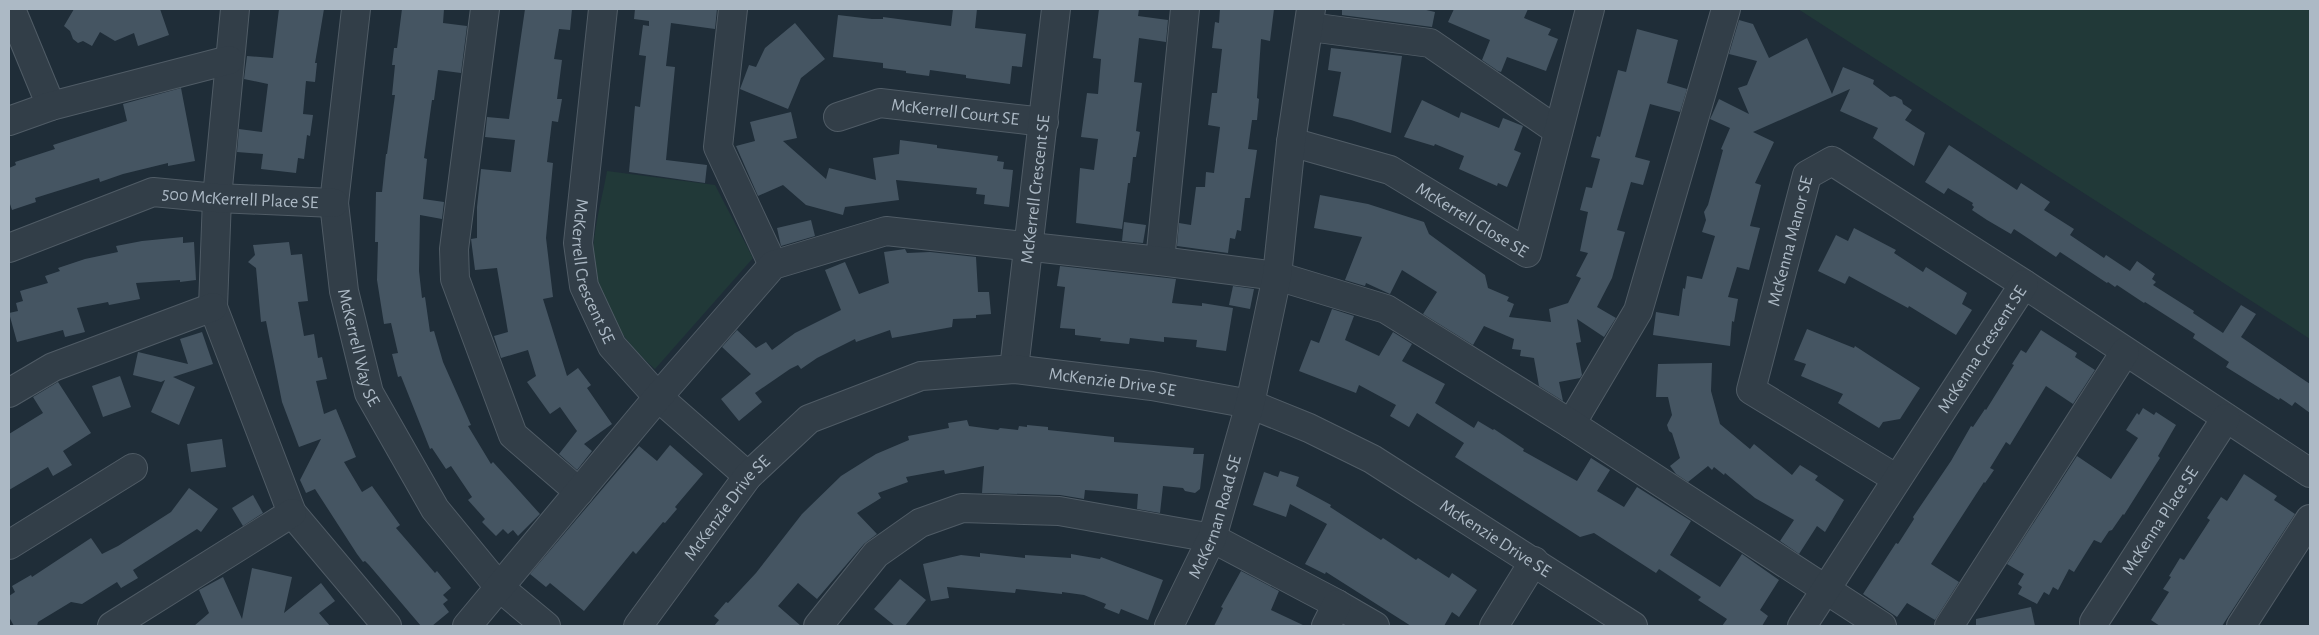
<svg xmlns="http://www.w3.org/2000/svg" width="2319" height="635" font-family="'Alegreya Sans',sans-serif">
<rect width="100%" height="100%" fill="#1f2d38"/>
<g fill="#213938">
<polygon points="1798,9 2310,9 2310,339 2281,320"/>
<path d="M 607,171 L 715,185 L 753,258 L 655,369 C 625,343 596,304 593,262 C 592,233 602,200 607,171 Z"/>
</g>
<g fill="#455562">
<polygon points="74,9 160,9 169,35 138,46 134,33 115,41 100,32 92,46 83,41 78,43 73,39 70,31 64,26"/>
<polygon points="279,9 324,9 315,63 317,63 315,82 306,81 303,114 313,115 310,136 307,135 304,159 298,158 296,173 261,169 263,154 237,152 239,129 262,132 268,84 244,79 247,56 273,58"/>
<polygon points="402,9 444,9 443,23 467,26 461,73 438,70 434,100 432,100 424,158 427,159 423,199 444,202 442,219 420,215 419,271 422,298 425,297 430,332 434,331 443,362 471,425 468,426 491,464 493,462 540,514 518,536 513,530 508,534 503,529 496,536 482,522 485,519 468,500 472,497 451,466 446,469 432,448 430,449 401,376 398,377 392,354 398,353 391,323 384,324 377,280 378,242 375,242 376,192 382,192 386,154 387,154 395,95 392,95 395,65 392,65 394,48 397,48"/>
<polygon points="525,9 572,9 570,30 559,29 554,59 562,60 557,99 562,99 558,122 552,121 547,162 553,163 546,238 553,297 543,299 567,376 578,368 591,385 587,388 612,424 584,444 592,451 577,470 559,454 577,431 560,407 550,414 527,382 536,376 528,350 501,358 494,336 508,332 497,268 475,270 471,239 477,238 477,207 481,169 511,172 515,140 485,137 487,117 509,119"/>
<polygon points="635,9 717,9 715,29 671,23 666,66 675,67 666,160 707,165 705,183 629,172 635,106 640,107 646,56 639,55 643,25 649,26 649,21 634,19"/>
<polygon points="953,9 977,9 975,28 1026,34 1022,67 1012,66 1010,84 966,78 966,75 930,70 929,76 906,73 906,71 883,68 883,63 833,57 838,15 872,19 883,19 883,17 951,26"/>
<polygon points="1099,9 1139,9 1138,16 1168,20 1166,42 1139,38 1134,82 1142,83 1136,131 1140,132 1136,157 1133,157 1130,183 1128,183 1122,229 1076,223 1080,168 1094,170 1098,139 1081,137 1087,93 1098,94 1101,59 1093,58"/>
<polygon points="1220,9 1274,9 1270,41 1261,39 1257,98 1259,99 1257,120 1252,120 1248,149 1257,150 1250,198 1245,198 1241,231 1237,230 1235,239 1230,238 1228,253 1177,246 1179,223 1191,225 1196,187 1205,187 1206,172 1214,173 1220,127 1208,125 1212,93 1217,93 1222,49 1212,48 1215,22 1219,23"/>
<polygon points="1342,9 1422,9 1435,12 1432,27 1342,15"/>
<polygon points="1454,9 1528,9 1524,18 1551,29 1548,35 1558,39 1546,71 1507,57 1501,72 1498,71 1482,60 1490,40 1448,22"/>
<polygon points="1739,20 1753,24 1769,58 1807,38 1832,94 1843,67 1874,80 1873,84 1890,97 1895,96 1902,100 1903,104 1912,110 1905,120 1925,133 1914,166 1873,138 1878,128 1840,111 1850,89 1753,132 1774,142 1755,183 1761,185 1750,226 1760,228 1749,270 1737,267 1728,297 1738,299 1734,322 1732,321 1730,346 1653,335 1656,312 1679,316 1683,288 1685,289 1687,276 1702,279 1715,236 1702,232 1706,220 1704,212 1708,205 1723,150 1721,149 1730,128 1710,119 1712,115 1719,99 1749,114 1738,88 1747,85 1757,61 1729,54"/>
<polygon points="795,23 825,59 801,78 788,109 740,89 749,65 756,67 765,48"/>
<polygon points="1637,29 1678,40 1667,83 1687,89 1680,112 1650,104 1635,157 1650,161 1643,185 1631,182 1617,230 1625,232 1612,278 1597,307 1616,318 1604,337 1577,319 1581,342 1576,343 1582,375 1580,378 1559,382 1563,401 1539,386 1534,358 1520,356 1521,350 1512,349 1514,339 1484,326 1473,345 1423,314 1437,292 1402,270 1390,294 1366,283 1365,286 1345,280 1362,237 1314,228 1320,195 1368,204 1424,222 1429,234 1485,275 1488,288 1509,297 1507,301 1514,304 1509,317 1551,322 1549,309 1568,303 1581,278 1576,276 1588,253 1580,251 1588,212 1580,210 1586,187 1592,188 1600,159 1591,157 1597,136 1600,137 1618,70 1626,72"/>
<polygon points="1331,48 1402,56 1391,133 1351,120 1333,116 1341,72 1328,70"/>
<polygon points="181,88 195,161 168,166 168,163 123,174 100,182 99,178 35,198 36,202 12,210 9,201 9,168 16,165 15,162 55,149 53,145 127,121 123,104"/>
<polygon points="1422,100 1459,118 1461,112 1499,128 1503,118 1523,126 1514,150 1521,153 1507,187 1498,183 1497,186 1459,169 1464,156 1435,144 1434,146 1404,137"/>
<polygon points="791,112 797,138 783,141 826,179 829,168 876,180 873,158 899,154 900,140 937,145 937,148 998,156 997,161 1004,162 1003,169 1013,170 1009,207 984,204 985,195 976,194 977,188 896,180 899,200 845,207 843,215 806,205 783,185 758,196 736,146 755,141 750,122"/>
<polygon points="1949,145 2017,190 2021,183 2050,202 2044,210 2074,229 2070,235 2104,258 2106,255 2130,271 2137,261 2155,274 2152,279 2156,282 2153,285 2194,311 2193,313 2223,333 2241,305 2256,314 2241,337 2310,384 2310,413 2295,402 2292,406 2280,398 2279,400 2226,367 2229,362 2193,338 2195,334 2145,302 2144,303 2117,285 2115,287 2108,282 2107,283 2060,252 2056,257 2014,229 2011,234 1987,220 1972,210 1974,207 1972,205 1973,203 1948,188 1944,194 1925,182"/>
<polygon points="811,220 815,236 781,246 777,228"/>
<polygon points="1124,222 1146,225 1143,243 1122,241"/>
<polygon points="1854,228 1896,250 1894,253 1923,272 1926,267 1967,293 1962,304 1972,310 1956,335 1909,306 1908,308 1849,276 1845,284 1818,271 1836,235 1848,241"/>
<polygon points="183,237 183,243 194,242 196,280 180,282 180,280 136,283 140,299 109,305 108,302 77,308 85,332 65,337 63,330 17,342 9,313 18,311 16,303 23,301 20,291 48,283 45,276 60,271 58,268 85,259 118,252 116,246 142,241"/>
<polygon points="289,242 291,255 302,254 308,301 298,302 304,336 314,334 318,358 322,357 327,379 316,381 324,414 336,409 356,457 344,462 362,492 372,486 400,525 396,528 435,573 437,571 451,588 443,595 448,600 443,604 449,612 432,626 421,626 369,565 365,561 363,562 357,554 315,489 306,493 300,480 321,439 299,447 282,402 266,321 261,322 256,268 248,262 255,255 253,245"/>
<polygon points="905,249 907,253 930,252 976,257 978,292 989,292 991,314 976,315 976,318 953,319 952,327 892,338 890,330 856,342 855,339 817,358 801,369 798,365 790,369 755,393 762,402 739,421 721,399 751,374 722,347 737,330 756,348 766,342 772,350 795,333 841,310 825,270 845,262 859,294 889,283 884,252"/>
<polygon points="1060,266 1176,279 1172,303 1202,306 1202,303 1233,308 1226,351 1196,347 1197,340 1164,337 1164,342 1130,338 1129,344 1100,341 1101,338 1075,335 1075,329 1060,328 1065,287 1057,286"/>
<polygon points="1233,286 1254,289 1250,309 1229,305"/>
<polygon points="1332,309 1354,316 1345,340 1379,356 1393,332 1412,344 1402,361 1445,384 1435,403 1474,428 1478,421 1493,430 1494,429 1524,449 1523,451 1577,481 1591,458 1610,470 1597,491 1624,507 1637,487 1691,521 1670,555 1720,587 1742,554 1779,580 1760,610 1768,616 1762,626 1722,626 1727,619 1698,600 1701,597 1659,569 1656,573 1594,533 1580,537 1455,457 1464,443 1417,413 1409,427 1390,416 1396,405 1359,385 1356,393 1299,371 1311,340 1319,343"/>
<polygon points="1807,329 1854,348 1855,346 1920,388 1900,419 1883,422 1879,428 1838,403 1843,394 1801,376 1806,364 1794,360"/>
<polygon points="2041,330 2077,353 2075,357 2095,370 2073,404 2046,386 2010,445 2006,442 1990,468 1994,470 1985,483 1984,482 1931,564 1959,582 1935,620 1907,603 1897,617 1863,594 1896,543 1898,544 1914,519 1913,517 1951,461 1971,426 1973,427 1985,409 1986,410 2014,365 2012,364 2021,350 2026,353"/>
<polygon points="202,332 213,364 173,377 195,387 179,425 151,412 165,380 161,382 133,375 138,352 188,364 180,339"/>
<polygon points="1712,363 1711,391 1720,424 1750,449 1754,444 1792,475 1800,465 1818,476 1815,480 1844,500 1825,532 1817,526 1799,554 1780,541 1794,520 1755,498 1725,473 1724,475 1714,467 1712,470 1708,466 1688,482 1676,474 1670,466 1680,458 1672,433 1669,431 1667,425 1672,415 1668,397 1656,397 1658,364"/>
<polygon points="120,376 131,407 103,417 92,386"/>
<polygon points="58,382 91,433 63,451 72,465 53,476 48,467 9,490 9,434 43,413 33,397"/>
<polygon points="2143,408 2154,415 2156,412 2176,425 2158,456 2160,458 2124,515 2123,514 2112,530 2109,531 2101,543 2094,540 2074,572 2069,569 2058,590 2053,587 2049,595 2044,592 2037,604 2018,594 2022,587 2018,584 2024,574 2007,564 2077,456 2111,479 2138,438 2126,430 2137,413 2139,415"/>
<polygon points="967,420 969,426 998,430 1000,428 1018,430 1019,426 1027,427 1027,425 1048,427 1048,430 1114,437 1114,442 1194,448 1193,454 1204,454 1200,489 1195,493 1185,491 1183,488 1163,486 1160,513 1137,509 1138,494 1085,490 1084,499 1060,495 982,493 984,466 945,474 944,470 906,477 908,482 878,493 881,498 857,513 877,534 864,544 817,599 798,583 778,606 801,626 714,626 719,620 714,616 726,602 728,603 756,573 802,514 841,476 876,454 909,440 908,436 949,428 948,423"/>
<polygon points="222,439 226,467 191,472 187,444"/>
<polygon points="670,445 703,474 675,507 677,509 665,523 663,522 636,554 633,551 584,611 550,583 546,587 530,574 639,446 657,461"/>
<polygon points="1280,471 1299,477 1296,486 1331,505 1330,507 1381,540 1383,538 1416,560 1418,558 1449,578 1452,573 1477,590 1459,617 1452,612 1444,626 1411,626 1326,572 1325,574 1305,564 1327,524 1290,504 1286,517 1253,505 1264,472 1278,477"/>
<polygon points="2244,474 2277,496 2274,500 2295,514 2222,626 2160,626 2151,620 2169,592 2163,589 2171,577 2169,576 2180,558 2184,560 2210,520 2207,518 2221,497 2227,501"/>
<polygon points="189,488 218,509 201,532 197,529 133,570 138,578 121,588 117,582 82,604 71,602 38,622 37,626 14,626 9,617 9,596 15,592 12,586 31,575 32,577 91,538 102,554 118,546 171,512"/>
<polygon points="253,495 263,513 243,526 232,508"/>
<polygon points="980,553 1025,558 1025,555 1071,558 1071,554 1100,559 1101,557 1163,580 1148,620 1121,609 1119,614 1104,608 1106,604 1084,595 1062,592 1062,594 1016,589 1015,593 947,587 949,598 931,601 923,564 961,555 980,557"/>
<polygon points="252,568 292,577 284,613 321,583 335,601 319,613 330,626 194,626 209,613 199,590 223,577 242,619"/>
<polygon points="1241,571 1279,591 1271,610 1305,626 1214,626 1223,608 1221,607"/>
<polygon points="900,579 926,600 905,626 895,626 874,609"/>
<polygon points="2031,607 2035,626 1976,626 1976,619"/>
</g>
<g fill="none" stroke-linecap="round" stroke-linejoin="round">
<g stroke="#505c66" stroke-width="30">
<g id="minor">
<polyline points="11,9 51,106"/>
<polyline points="235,9 217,198 213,307 292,513 387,626"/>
<path id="s1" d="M 356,9 L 334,203 L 344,291 L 369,393 L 435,509 L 499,587 L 546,626"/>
<polyline points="485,9 454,249 455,279 513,435 579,492"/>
<path id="s2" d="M 603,9 L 578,243 L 584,286 L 612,346 L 658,397 L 748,476"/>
<polyline points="733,9 718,147 773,265"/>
<polyline points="1310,27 1430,43 1558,131"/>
<path id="s3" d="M 838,117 L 880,103 L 1044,122"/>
<polyline points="9,121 51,106 229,60"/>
<path id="s4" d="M 1291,142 L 1390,170 L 1527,253 L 1590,9"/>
<path id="s5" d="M 9,248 L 153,192 L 217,198 L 334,203"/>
<polyline points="1160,261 1185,9"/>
<path id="s6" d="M 1014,369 L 1056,9"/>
<polyline points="9,393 53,367 213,307"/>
<polyline points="1571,424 1638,311 1726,9"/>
<path id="s7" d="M 1897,479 L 1751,390 L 1807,175 L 1832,161 L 2024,284 L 2310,473"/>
<polyline points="9,545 133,468"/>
<path id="s8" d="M 2094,622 L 2226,418"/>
<polyline points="112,626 292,513"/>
<polyline points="467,626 658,397 773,265 886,231 1160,261 1277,276 1386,309 1571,424 1882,626"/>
<path id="s9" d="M 638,626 L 748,476 L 809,419 L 921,376 L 1014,369 L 1152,386 L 1250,404 L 1309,428 L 1372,459 L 1633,626"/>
<polyline points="818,626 876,554 920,523 962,508 1059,511 1212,538 1337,604 1375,626"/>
<path id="s10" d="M 1169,626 L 1212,538 L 1250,404 L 1277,276 L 1291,142 L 1311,9"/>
<polyline points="1326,626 1337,604"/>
<polyline points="1494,626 1534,561"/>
<path id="s11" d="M 1802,626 L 2024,284"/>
<polyline points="1949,626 2125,352"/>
<polyline points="2241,626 2310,519"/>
</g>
</g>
<use href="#minor" stroke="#323e48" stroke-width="28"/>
</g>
<g text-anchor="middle" stroke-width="5" stroke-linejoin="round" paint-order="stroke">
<g font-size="18" fill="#acb9c5" stroke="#18232d">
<text dy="6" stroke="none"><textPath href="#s3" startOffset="120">McKerrell Court SE</textPath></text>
<text dy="6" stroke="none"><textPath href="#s6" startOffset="181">McKerrell Crescent SE</textPath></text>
<text dy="6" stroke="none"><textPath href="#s5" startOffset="242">500 McKerrell Place SE</textPath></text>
<text dy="6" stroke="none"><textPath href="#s4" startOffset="199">McKerrell Close SE</textPath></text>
<text dy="6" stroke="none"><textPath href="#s7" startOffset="325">McKenna Manor SE</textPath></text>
<text dy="6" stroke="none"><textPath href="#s2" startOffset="266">McKerrell Crescent SE</textPath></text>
<text dy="6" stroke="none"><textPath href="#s1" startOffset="342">McKerrell Way SE</textPath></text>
<text dy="6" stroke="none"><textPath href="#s11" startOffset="330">McKenna Crescent SE</textPath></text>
<text dy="6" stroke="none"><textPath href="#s9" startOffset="582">McKenzie Drive SE</textPath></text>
<text dy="6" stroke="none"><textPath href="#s9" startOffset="148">McKenzie Drive SE</textPath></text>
<text dy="6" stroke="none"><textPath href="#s10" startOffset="119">McKernan Road SE</textPath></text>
<text dy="6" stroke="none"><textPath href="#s8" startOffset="121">McKenna Place SE</textPath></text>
<text dy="6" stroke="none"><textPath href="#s9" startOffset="1002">McKenzie Drive SE</textPath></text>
</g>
</g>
<rect width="2319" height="635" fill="none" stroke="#acb9c5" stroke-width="20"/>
</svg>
